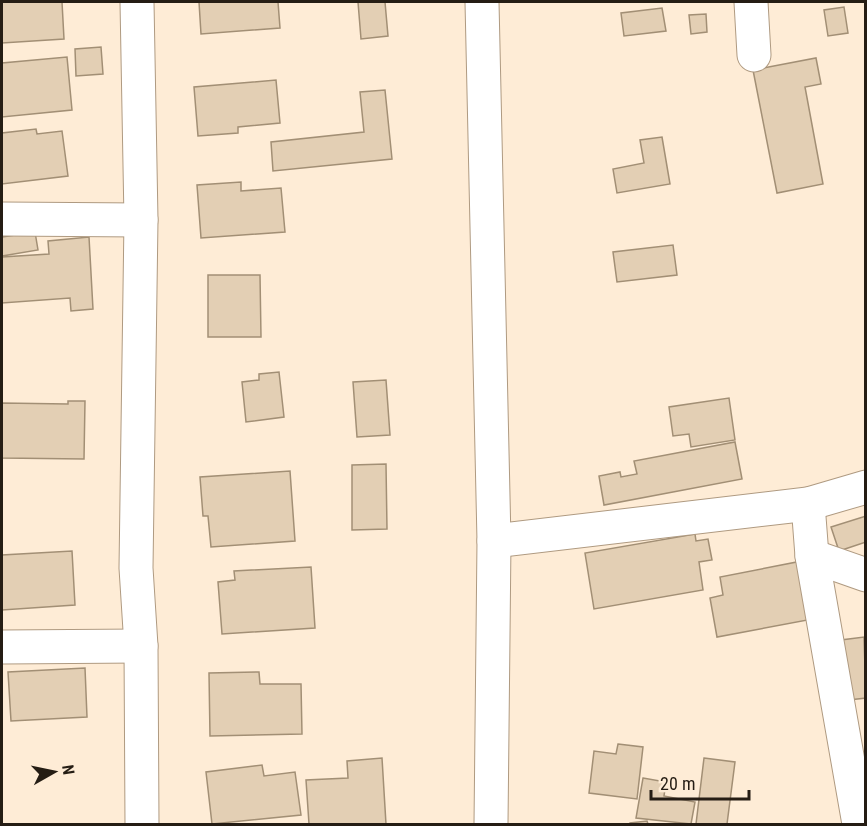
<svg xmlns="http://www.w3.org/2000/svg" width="867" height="826" font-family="'Roboto Condensed',sans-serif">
<rect width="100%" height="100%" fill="#feecd6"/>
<g fill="#e3cfb4" stroke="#a28f75" stroke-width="1.5">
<polygon points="2,2 62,2 64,39 2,43"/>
<polygon points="199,2 278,2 280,28 201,34"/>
<polygon points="358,2 385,2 388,36 361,39"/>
<polygon points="844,7 848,33 828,36 824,10"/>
<polygon points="662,8 666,31 624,36 621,13"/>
<polygon points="706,14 707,32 691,34 689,15"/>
<polygon points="101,47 103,74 76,76 75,49"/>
<polygon points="67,57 72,110 2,117 2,63"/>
<polygon points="816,58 821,84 805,87 823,184 777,193 753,70"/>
<polygon points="276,80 280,123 238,127 238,133 198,136 194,87"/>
<polygon points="385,90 392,159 273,171 271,142 364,132 360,92"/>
<polygon points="36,129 37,134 62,131 68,176 2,184 2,133"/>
<polygon points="662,137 670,184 617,193 613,169 644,163 640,140"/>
<polygon points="241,182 241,191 281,188 285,232 201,238 197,185"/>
<polygon points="35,232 38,250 2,256 2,237"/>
<polygon points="89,237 93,309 71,311 70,298 2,303 2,257 49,254 48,241"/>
<polygon points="673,245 677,275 617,282 613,252"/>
<polygon points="208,275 260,275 261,337 208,337"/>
<polygon points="279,372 284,417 246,422 242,382 259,380 259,374"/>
<polygon points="386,380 390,435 357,437 353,382"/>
<polygon points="729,398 735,440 691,447 689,434 673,436 669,407"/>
<polygon points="68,401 85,401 84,459 2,458 2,403 68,404"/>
<polygon points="735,442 742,479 604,505 599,476 620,472 621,477 637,474 634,461"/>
<polygon points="386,464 387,529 352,530 352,465"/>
<polygon points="290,471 295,541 211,547 208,516 203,516 200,477"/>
<polygon points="866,516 866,542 839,551 831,527"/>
<polygon points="695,534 696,541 708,539 712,560 699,562 703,590 594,609 585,553"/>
<polygon points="72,551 75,605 2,610 2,555"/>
<polygon points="802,561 813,619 717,637 710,598 723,595 720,577"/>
<polygon points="311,567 315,628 222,634 218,582 235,580 234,571"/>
<polygon points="864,637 866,698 840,701 841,640"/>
<polygon points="85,668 87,717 11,721 8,672"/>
<polygon points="259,672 260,684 301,684 302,734 210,736 209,673"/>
<polygon points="618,744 643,747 637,799 589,793 594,751 616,754"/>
<polygon points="382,758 386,824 309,824 306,780 348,778 347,761"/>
<polygon points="704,758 735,762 727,824 696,824"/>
<polygon points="262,765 264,776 295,772 301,815 212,824 206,772"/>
<polygon points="643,778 666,782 664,796 695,802 691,824 636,818"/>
<polygon points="647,821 648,824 630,824 630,823"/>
</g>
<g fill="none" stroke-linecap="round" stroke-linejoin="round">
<g stroke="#af9a81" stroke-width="35">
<g id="minor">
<polyline points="137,2 141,220 136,568 141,646 142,824"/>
<polyline points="482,2 494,541 491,824"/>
<polyline points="751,2 754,55"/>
<polyline points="2,219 141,220"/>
<polyline points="808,504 812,556 859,824"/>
<polyline points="494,541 808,504 866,487"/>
<polyline points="812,556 866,575"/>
<polyline points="2,647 141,646"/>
</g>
</g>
<use href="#minor" stroke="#fff" stroke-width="33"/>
</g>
<rect width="867" height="826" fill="none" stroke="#251d14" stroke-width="6"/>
<g transform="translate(54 772) rotate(81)" stroke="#feecd6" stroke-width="4.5" paint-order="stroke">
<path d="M0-4.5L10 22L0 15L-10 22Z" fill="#251d14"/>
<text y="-9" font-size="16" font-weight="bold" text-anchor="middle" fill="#251d14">N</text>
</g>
<path d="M651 790v9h98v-9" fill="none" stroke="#251d14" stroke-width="3"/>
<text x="660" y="790" font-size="18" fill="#251d14" stroke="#feecd6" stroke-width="4.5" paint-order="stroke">20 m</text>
</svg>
